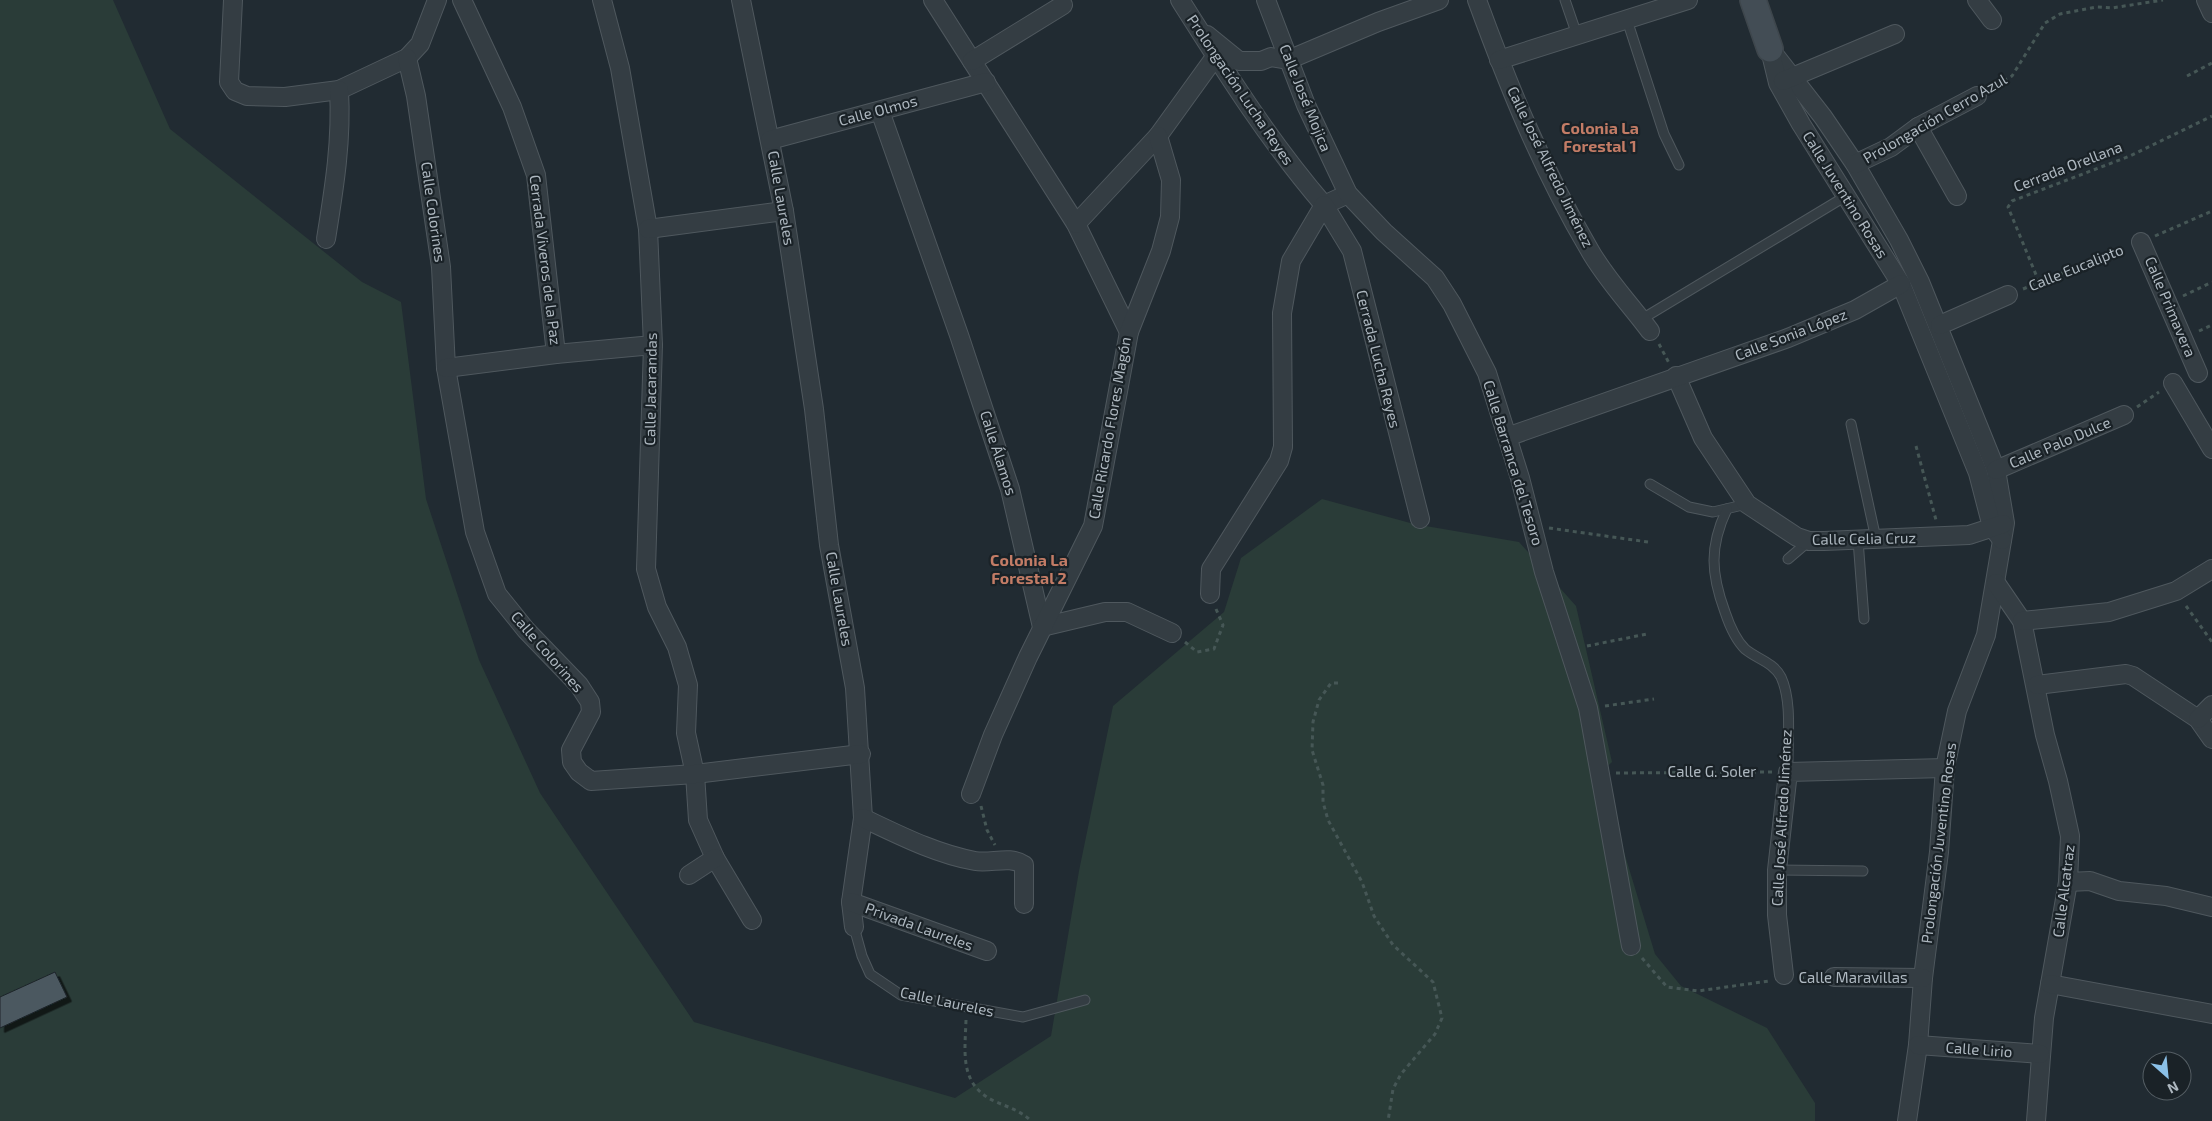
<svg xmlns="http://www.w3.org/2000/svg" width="2212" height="1121" font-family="'Exo 2',sans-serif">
<defs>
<filter id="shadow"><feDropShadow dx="4.5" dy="4.5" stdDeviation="0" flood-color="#0009"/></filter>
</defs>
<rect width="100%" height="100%" fill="#212b32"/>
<polygon fill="#2a3c38" points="0,0 113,0 170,129 362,282 401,302 426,499 479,660 540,793 694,1022 955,1098 1051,1036 1079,871 1113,706 1224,612 1241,558 1322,499 1414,524 1519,542 1576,606 1612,762 1600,773 1655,954 1681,986 1767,1028 1815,1103 1815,1121 0,1121"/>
<polygon fill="#4c5860" stroke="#1c2429" filter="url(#shadow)" points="55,972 67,997 0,1028 0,997"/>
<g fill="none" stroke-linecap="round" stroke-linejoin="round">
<g stroke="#4f585e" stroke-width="11">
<g id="lane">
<polyline points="1565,0 1577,35"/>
<polyline points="1627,20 1664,134 1679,165"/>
<polyline points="1642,319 1846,196"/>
<polyline points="1851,424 1876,539"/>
<polyline points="1650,484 1689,507 1713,512 1747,504"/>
<path d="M 1727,509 C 1709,547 1711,574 1725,612 C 1729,624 1736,640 1745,649 C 1757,659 1773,662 1781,677 C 1793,703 1787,743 1788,772"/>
<polyline points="1858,540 1864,619"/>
<polyline points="1788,559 1809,541"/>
<polyline points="1777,870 1863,871"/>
<polyline points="854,927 862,956 870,974 901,995 1023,1017 1085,1000"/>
</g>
</g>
<g stroke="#4f585e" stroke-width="20">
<g id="street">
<polyline points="233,0 229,82 235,91 247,96 285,97 339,90 407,58 420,44 437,0"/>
<polyline points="462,0 512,107 536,175 556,354"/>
<polyline points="602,0 620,68 648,229 653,345 646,569 657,607 677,647 688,685 686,733 695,774 698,820 715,858 752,920"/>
<polyline points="741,0 784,211 814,409 829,545 855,688 863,818 851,902 854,927"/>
<polyline points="933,0 1076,224 1129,332"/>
<path d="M 1180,0 C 1225,71 1269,141 1324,205 L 1348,194"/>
<polyline points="1266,0 1306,105 1348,194 1384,232 1435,278 1452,304 1487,373 1520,478 1544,572 1588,708 1631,946"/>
<path d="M 1477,0 C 1508,85 1543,171 1589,249 C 1605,278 1630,304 1650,331"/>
<polyline points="1977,0 1992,20"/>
<polyline points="2206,0 2212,13"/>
<polyline points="1207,35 1239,61 1261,61 1271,57 1288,60 1378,22 1439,0"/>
<polyline points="1770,49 1823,117 1855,164 1899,240 1920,282 1996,470 2005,523 1986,635 1957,711 1945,768 1939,852 1923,978 1918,1045 1907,1121"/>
<polyline points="1771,54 1778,83 1801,124 1901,284 1978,473 1992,527 2002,540"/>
<polyline points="407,58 416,96 441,267 446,368 475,532 497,594 526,630 579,685 590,702 591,712 571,750 572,762 579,772 591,781 695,774 861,754"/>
<polyline points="1499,60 1688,0"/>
<polyline points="972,61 1063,5"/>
<polyline points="1783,81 1895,34"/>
<polyline points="880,111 959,335 1010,489 1042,627"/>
<polyline points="1918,127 1957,196"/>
<polyline points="770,140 986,82"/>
<polyline points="1855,164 1891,147 1918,127 1977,96"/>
<polyline points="1076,224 1158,136 1215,57"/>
<polyline points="648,229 784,211"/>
<path d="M 326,239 C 334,189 342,141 339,90"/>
<polyline points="2141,242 2198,373"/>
<polyline points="1940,325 2008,295"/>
<polyline points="446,368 556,354 653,345"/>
<polyline points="1676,376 1703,438 1747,504 1797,537 1809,541 1824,541 1969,535 2003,524"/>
<polyline points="2173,383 2212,449"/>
<polyline points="1507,437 1788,338 1855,310 1901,284"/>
<polyline points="1996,470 2124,415"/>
<polyline points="1996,583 2022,621 2045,735 2058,781 2070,836 2068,882 2044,1018 2036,1121"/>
<polyline points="1210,594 1211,569 1279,461 1283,447 1282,313 1291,261 1324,205 1352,251 1420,519"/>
<polyline points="2022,621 2109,612 2176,591 2212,569"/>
<polyline points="1042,627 1105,612 1127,612 1172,633"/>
<polyline points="2037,685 2126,674 2133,676 2198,719 2212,739"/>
<polyline points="2198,719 2212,705"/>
<polyline points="971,794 993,735 1028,657 1093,526 1129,332 1161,251 1170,217 1171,180 1158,136"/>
<path d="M 863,818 C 899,835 936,854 975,861 C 991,864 1010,855 1024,865 L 1024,904"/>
<polyline points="689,875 715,858"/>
<polyline points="2068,882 2090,881 2119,891 2166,896 2212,907"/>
<polyline points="851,902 987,951"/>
<polyline points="1784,975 1777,915 1777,870 1788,772 1945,768"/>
<polyline points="1834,977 1923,978"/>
<polyline points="2050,984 2212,1014"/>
<polyline points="1918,1045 2040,1054"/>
</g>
</g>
<g stroke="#3e464c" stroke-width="28">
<polyline id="secondary" points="1753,0 1770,49"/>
</g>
<g stroke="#465756" stroke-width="3" stroke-dasharray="4 4" stroke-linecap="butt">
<polyline points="2187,76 2212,63"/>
<polyline points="1990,89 2012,76 2045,23 2060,14 2097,7 2112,8 2163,0"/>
<polyline points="2155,236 2212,211"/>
<polyline points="2039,282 2008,207 2012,201 2130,156 2212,116"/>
<polyline points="2023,289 2126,247"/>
<polyline points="2183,296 2212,282"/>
<polyline points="2199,331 2212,325"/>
<polyline points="1659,344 1669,363"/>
<polyline points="2137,407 2159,392"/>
<polyline points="1916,446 1936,520"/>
<polyline points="1549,528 1648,542"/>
<polyline points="2186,606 2212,642"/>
<polyline points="1185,642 1197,652 1214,649 1223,625 1216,609"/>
<polyline points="1587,646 1647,634"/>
<polyline points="1338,683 1331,683 1319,700 1313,722 1312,750 1323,785 1323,802 1328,820 1362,882 1374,916 1393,945 1433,982 1442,1018 1435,1034 1401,1074 1393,1089 1388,1121"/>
<polyline points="1605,706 1654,699"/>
<polyline points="1616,773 1772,772"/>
<polyline points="981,806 987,830 995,845"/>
<polyline points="1642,958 1667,987 1698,991 1769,981"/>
<polyline points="1800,978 1818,977"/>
<path d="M 966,1020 C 965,1053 959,1084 994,1101 C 1007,1107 1020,1110 1031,1121"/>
</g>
<use href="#lane" stroke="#343d43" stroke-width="9"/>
<use href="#street" stroke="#343d43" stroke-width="18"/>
<use href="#secondary" stroke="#434d55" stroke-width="25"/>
</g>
<g text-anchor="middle" stroke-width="4.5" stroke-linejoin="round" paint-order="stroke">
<g font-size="15" fill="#aeb8c0" stroke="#1a2227">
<text transform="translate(1240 90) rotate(56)" y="5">Prolongación Lucha Reyes</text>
<text transform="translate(1305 98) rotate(68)" y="5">Calle José Mojica</text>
<text transform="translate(878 111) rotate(-15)" y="5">Calle Olmos</text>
<text transform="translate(1935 119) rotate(-30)" y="5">Prolongación Cerro Azul</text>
<text transform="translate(1550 167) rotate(64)" y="5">Calle José Alfredo Jiménez</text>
<text transform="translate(2068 167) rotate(-21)" y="5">Cerrada Orellana</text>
<text transform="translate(1845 195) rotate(58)" y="5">Calle Juventino Rosas</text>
<text transform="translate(781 198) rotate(80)" y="5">Calle Laureles</text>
<text transform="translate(433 212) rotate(82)" y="5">Calle Colorines</text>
<text transform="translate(545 260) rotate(83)" y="5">Cerrada Viveros de la Paz</text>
<text transform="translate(2076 268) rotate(-22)" y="5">Calle Eucalipto</text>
<text transform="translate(2170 307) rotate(67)" y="5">Calle Primavera</text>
<text transform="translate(1791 335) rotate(-21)" y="5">Calle Sonia López</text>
<text transform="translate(1378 359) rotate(76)" y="5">Cerrada Lucha Reyes</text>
<text transform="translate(651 389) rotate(-89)" y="5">Calle Jacarandas</text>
<text transform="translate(1110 428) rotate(-80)" y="5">Calle Ricardo Flores Magón</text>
<text transform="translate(2060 443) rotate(-23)" y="5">Calle Palo Dulce</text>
<text transform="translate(998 453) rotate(72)" y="5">Calle Álamos</text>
<text transform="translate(1513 463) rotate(73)" y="5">Calle Barranca del Tesoro</text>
<text transform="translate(1864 539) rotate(-1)" y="5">Calle Celia Cruz</text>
<text transform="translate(839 599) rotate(80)" y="5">Calle Laureles</text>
<text transform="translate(547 652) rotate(49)" y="5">Calle Colorines</text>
<text x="1712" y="777">Calle G. Soler</text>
<text transform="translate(1782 818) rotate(-87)" y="5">Calle José Alfredo Jiménez</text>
<text transform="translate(1939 843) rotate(-83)" y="5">Prolongación Juventino Rosas</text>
<text transform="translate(2064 891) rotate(-83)" y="5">Calle Alcatraz</text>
<text transform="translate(919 927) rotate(20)" y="5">Privada Laureles</text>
<text x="1853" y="983">Calle Maravillas</text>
<text transform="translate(947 1002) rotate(12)" y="5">Calle Laureles</text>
<text transform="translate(1979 1050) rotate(4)" y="5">Calle Lirio</text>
</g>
<g font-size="16" font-weight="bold" fill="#c37c66" stroke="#1a2227">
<text x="1600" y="134">Colonia La<tspan x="1600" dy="18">Forestal 1</tspan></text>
<text x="1029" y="566">Colonia La<tspan x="1029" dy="18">Forestal 2</tspan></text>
</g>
</g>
<g transform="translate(2167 1076) rotate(153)"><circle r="24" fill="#1a2227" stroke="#555e64"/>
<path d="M0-4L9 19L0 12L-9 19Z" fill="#8bc1e8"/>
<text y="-8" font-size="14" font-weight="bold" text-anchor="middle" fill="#aeb8c0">N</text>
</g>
</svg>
